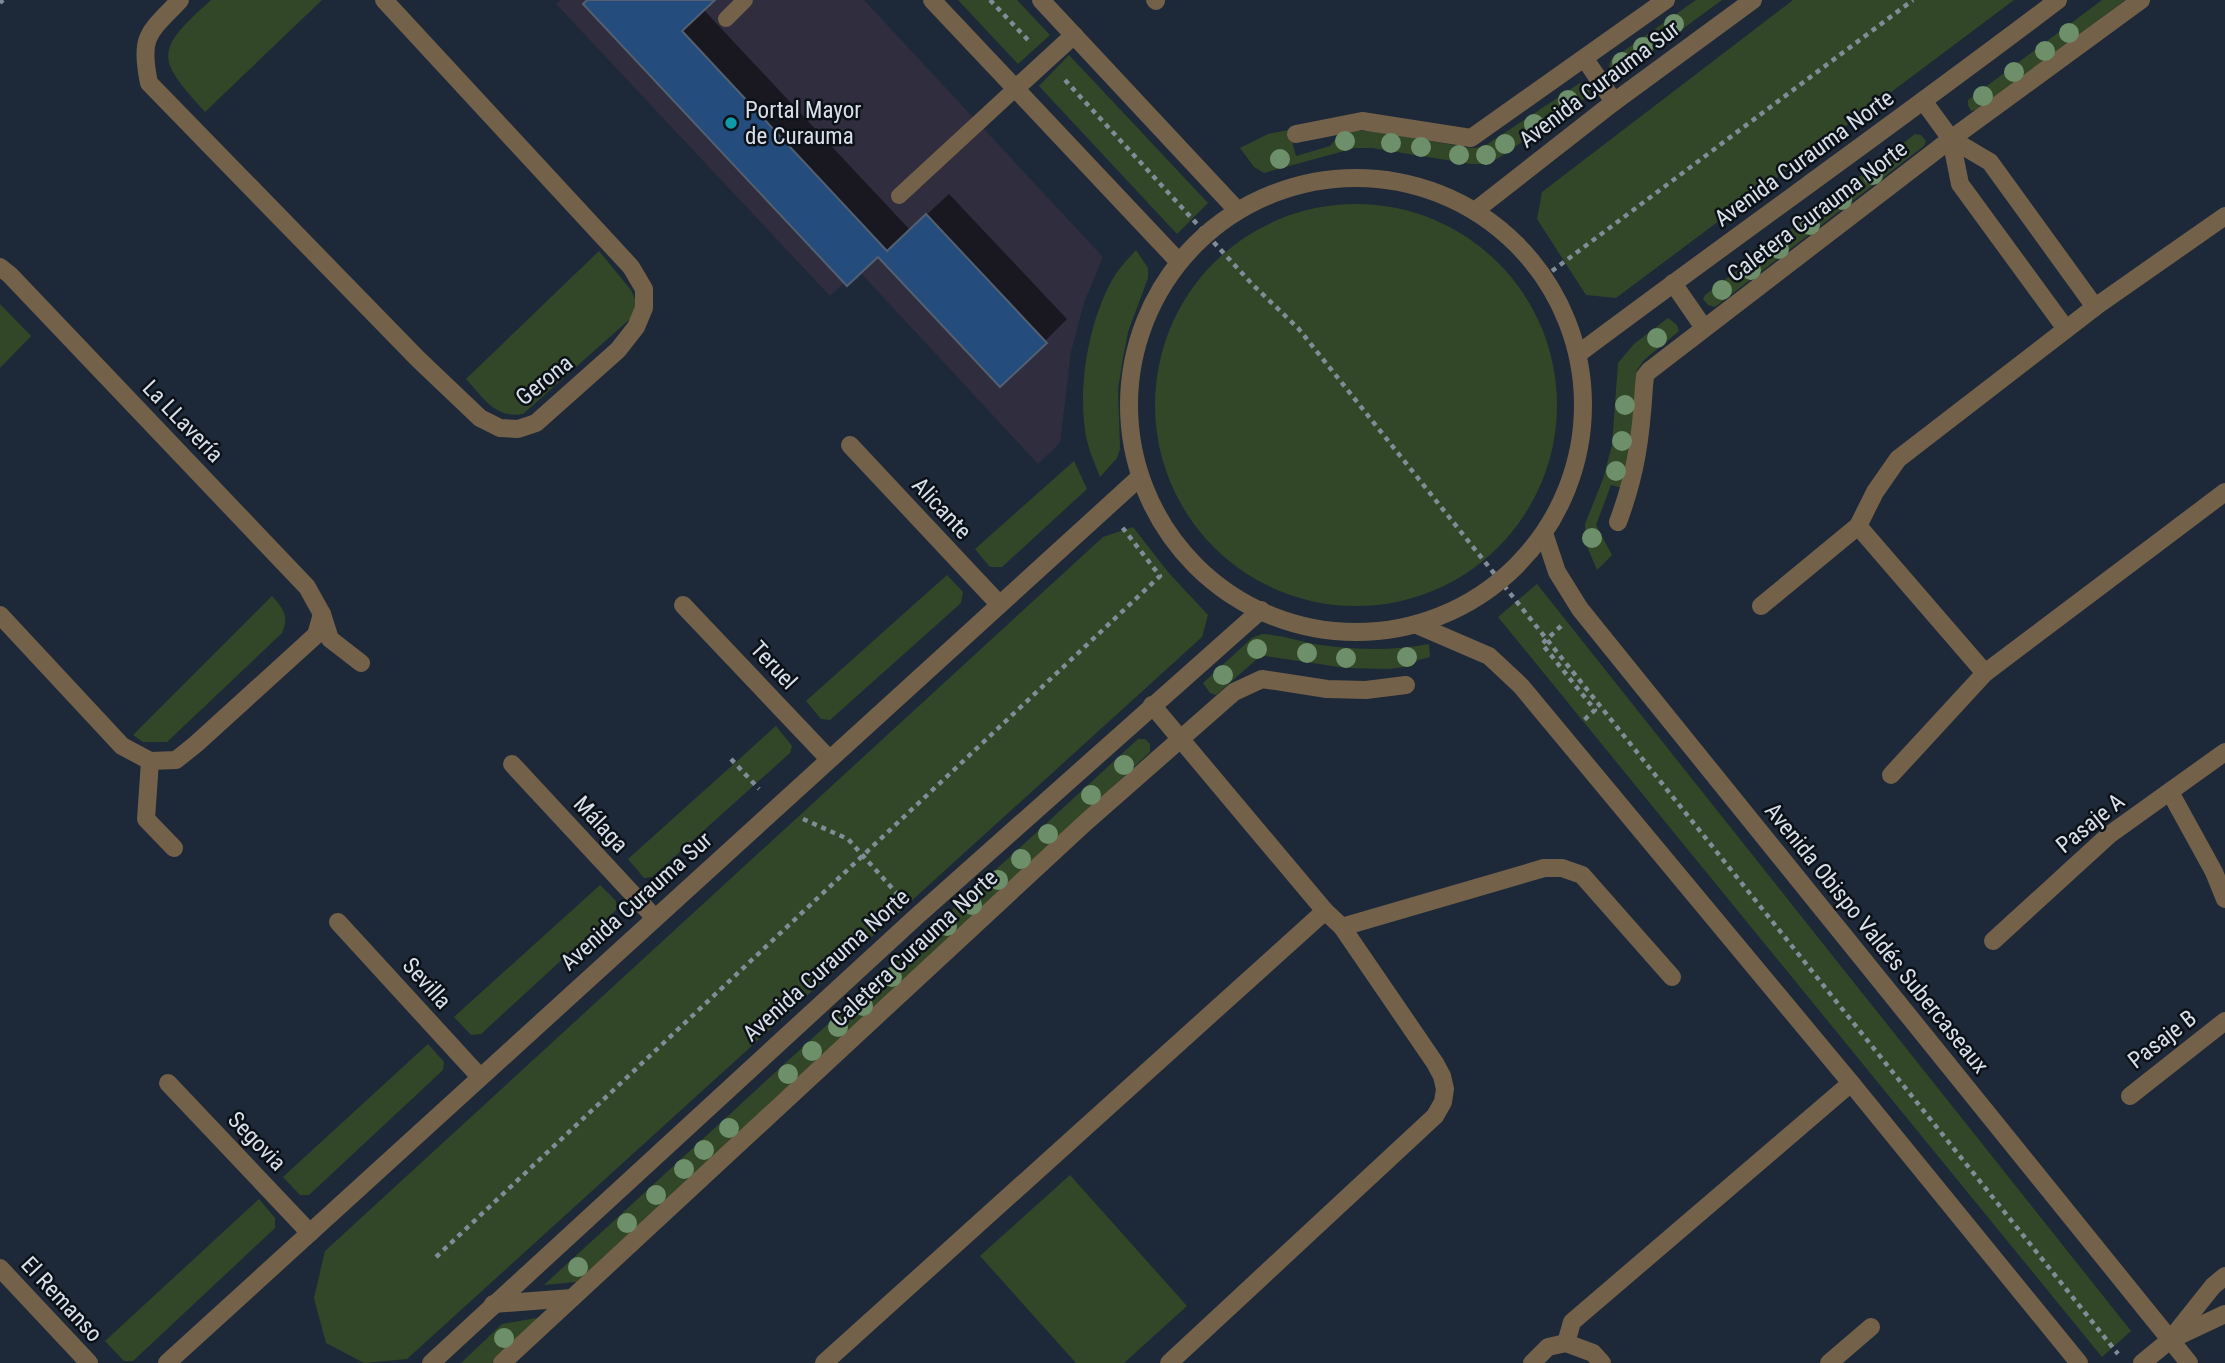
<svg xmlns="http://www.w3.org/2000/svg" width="2225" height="1363" font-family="'Roboto Condensed',sans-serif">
<rect width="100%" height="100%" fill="#1d2938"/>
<polygon fill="#2f2d3e" points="561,0 864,0 1103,257 1084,303 1071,352 1060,443 1038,464 858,270 830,296 556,4"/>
<g fill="#324727">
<path d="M 211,0 L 322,0 L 205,112 C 156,58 154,51 211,0 Z"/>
<polygon points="958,0 1017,0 1050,35 1018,64"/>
<polygon points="1696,0 1722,0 1621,74 1614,74 1609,67 1611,60"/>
<polygon points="1793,0 2014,0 1616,298 1586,295 1537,219 1542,192"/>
<polygon points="2102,0 2125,0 1976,110 1971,111 1968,105 1968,100"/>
<polygon points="1069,55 1208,203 1177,234 1039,86"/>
<polygon points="1580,83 1586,84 1590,90 1589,96 1500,157 1487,164 1471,164 1372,148 1355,148 1264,173 1254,167 1240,148 1268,134 1289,130 1296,156 1330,146 1339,135 1354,131 1373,131 1471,148 1483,147"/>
<polygon points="1915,134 1921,135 1926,141 1924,146 1715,307 1708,305 1703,299 1705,295"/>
<circle cx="1356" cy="405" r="201"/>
<path d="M 1136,250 L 1148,268 L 1148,278 L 1128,332 L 1123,358 L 1118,389 L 1120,449 L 1117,458 L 1100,477 C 1095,464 1089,451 1086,436 C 1077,387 1089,318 1115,275 C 1121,266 1129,258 1136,250 Z"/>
<path d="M 599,251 L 631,290 L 637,304 L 630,319 L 523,414 C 495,419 483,397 466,379 Z"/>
<polygon points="0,304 31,336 0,368"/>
<polygon points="1668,318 1677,325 1679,331 1644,360 1637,370 1636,413 1623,488 1611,485 1596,525 1612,555 1597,570 1586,544 1585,524 1603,479 1612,445 1618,363 1634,344"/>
<polygon points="1074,461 1087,489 1002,567 990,567 975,549"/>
<polygon points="1133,527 1168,572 1208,615 1202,637 407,1359 364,1363 326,1343 314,1298 325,1251 1103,537"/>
<polygon points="947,575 963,592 961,603 830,720 821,719 806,701"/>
<polygon points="1537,584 2131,1331 2102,1357 1498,617"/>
<path d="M 272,596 C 284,609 289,617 282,633 L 167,742 L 143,742 L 133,735 Z"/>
<path d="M 1262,634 C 1283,635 1301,642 1321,645 C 1358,650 1393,651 1429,644 L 1430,657 L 1415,661 L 1412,666 L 1389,669 L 1346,668 L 1265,656 L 1258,658 L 1216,695 L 1210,693 L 1203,683 L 1252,638 Z"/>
<polygon points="776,726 792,746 790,753 652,877 644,878 628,859"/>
<polygon points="1138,739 1145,739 1150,744 1150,752 576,1282 544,1285"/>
<polygon points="600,885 616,901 616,910 481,1034 471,1035 454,1017"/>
<polygon points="428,1044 444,1062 443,1070 309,1195 300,1195 283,1177"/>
<polygon points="1070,1175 1187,1306 1124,1363 1076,1363 980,1256"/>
<polygon points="259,1199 275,1218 275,1228 133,1361 124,1361 105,1341"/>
<polygon points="542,1317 492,1363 461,1363 502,1324"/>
</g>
<polygon fill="#0007" points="590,0 712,0 703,9 910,230 949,194 1067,319 1045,341 879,254"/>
<polygon fill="#244c7c" stroke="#526072" stroke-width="2" points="587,0 715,0 682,31 887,251 926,214 1047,343 1000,387 878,257 847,286 583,4"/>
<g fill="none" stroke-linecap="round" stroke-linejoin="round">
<g stroke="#828c98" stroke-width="4.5" stroke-dasharray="5 5" stroke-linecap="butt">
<polyline points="990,0 1028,40"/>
<polyline points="0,3 3,0"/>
<polyline points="1065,80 1252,284 1298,328 2118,1354"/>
<polyline points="1544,277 1913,0"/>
<polyline points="1561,626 1542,644 1595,710 1583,721"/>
<polyline points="731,759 759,789"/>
<polyline points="803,819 848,839 900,897"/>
<polyline points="436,1257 1160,576 1122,527"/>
</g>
<g stroke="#73614a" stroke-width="16">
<polyline points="726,19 745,0"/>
<polyline points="899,196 1015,89"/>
</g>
<g stroke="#73614a" stroke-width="18">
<path d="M 180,0 C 149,33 139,35 149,83 L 418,359 L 480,418 L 500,428 L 518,429 L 536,423 L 618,350 L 636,327 L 644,308 L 644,289 L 631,267 L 384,0"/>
<polyline points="932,0 1178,261"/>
<polyline points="1041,0 1237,210"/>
<polyline points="1155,0 1156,1"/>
<polyline points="1585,59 1614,102"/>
<polyline points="1015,89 1074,35"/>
<polyline points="1924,102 1951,139 1990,162 2095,307"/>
<polyline points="1296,134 1362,121 1471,138 1666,0"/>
<polyline points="1951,139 1960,184 2066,329"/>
<polyline points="0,267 10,275 307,587 322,614 330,639 361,663"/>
<polyline points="1673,283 1704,328"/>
<polyline points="850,445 999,604"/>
<path d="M 1618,522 C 1636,474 1641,437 1644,386 L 1645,376 L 1649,371 L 1951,139 L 2141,0"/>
<polyline points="1858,526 1985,673"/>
<polyline points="683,605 829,759"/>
<polyline points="1761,606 1858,526 1875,492 1898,459 2095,307 2225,216"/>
<polyline points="0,615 122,746 150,761 176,760 196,744 316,635 322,614"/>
<polyline points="1152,705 1325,911 1342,927 1435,1063 1442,1076 1445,1089 1443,1102 1435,1116 1169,1363"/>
<polyline points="150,761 146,819 174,848"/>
<polyline points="512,764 654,917"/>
<polyline points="1891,775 1985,673 2225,492"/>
<polyline points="2170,792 2214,872 2225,899"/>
<polyline points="338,922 480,1077"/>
<polyline points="1342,927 1544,868 1562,868 1582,875 1672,977"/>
<polyline points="1993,941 2109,835 2225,752"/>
<polyline points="168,1083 310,1233"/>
<polyline points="2130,1096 2225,1021"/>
<polyline points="0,1268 89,1363"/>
<polyline points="493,1304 572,1298"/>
<polyline points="2176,1337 2225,1314"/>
<polyline points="2170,1340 2213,1286 2225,1276"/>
<polyline points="1566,1343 1593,1353 1602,1363"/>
<polyline points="431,1363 917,916 1261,610"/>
<polyline points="502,1363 1086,822 1234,692 1262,679 1327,689 1366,690 1406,685"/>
<polyline points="824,1363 1325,911"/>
<polyline points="1532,1363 1548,1347 1566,1343 1572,1322 1851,1083"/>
<polyline points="1829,1363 1871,1327"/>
</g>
<g stroke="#73614a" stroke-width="18">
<circle cx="1356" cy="405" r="227"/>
<polyline points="1476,210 1614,102 1753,0"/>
<path d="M 1578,354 C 1737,235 1900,120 2058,0"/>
<polyline points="1544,533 1557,572 1580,609 2189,1363"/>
<polyline points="1417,625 1489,656 1521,686 1851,1083 2079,1363"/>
<polyline points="167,1363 1140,477"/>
<polyline points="2142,1363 2170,1340"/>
</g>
</g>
<g fill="#6d906a">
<circle cx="1674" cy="24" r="10"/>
<circle cx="2069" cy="33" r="10"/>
<circle cx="1643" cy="47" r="10"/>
<circle cx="2045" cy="51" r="10"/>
<circle cx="1622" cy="62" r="10"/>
<circle cx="2014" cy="72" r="10"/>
<circle cx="1983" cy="96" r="10"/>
<circle cx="1568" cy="100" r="10"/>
<circle cx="1534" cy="124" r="10"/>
<circle cx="1345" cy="141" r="10"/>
<circle cx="1391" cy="143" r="10"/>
<circle cx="1505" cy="144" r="10"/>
<circle cx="1421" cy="147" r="10"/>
<circle cx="1459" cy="155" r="10"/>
<circle cx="1486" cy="155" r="10"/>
<circle cx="1280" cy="159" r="10"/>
<circle cx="1873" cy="175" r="10"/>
<circle cx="1842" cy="200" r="10"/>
<circle cx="1810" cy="225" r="10"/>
<circle cx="1779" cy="249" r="10"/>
<circle cx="1751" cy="270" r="10"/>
<circle cx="1722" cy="290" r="10"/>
<circle cx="1657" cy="338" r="10"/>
<circle cx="1625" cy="405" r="10"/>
<circle cx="1622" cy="441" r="10"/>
<circle cx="1616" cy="471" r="10"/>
<circle cx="1592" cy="538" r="10"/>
<circle cx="1257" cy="649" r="10"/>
<circle cx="1307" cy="653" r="10"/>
<circle cx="1407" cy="657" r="10"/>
<circle cx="1346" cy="658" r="10"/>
<circle cx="1223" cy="675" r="10"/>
<circle cx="1124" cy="765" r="10"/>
<circle cx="1091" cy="795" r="10"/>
<circle cx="1048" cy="834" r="10"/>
<circle cx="1021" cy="859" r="10"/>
<circle cx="998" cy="880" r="10"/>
<circle cx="972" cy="905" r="10"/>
<circle cx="947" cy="926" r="10"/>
<circle cx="892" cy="977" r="10"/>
<circle cx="863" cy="1006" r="10"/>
<circle cx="838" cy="1027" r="10"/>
<circle cx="812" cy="1051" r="10"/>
<circle cx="788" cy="1074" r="10"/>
<circle cx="729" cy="1128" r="10"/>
<circle cx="704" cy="1150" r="10"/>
<circle cx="684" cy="1169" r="10"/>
<circle cx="656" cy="1195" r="10"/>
<circle cx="627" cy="1223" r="10"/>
<circle cx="578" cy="1267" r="10"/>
<circle cx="504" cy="1338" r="10"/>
</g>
<circle fill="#0f9aa8" stroke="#0c1118" stroke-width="2.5" cx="731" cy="123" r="7"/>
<g text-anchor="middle" stroke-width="5" stroke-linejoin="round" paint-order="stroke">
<g font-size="23" fill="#d8e0ea" stroke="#0c1118">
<text transform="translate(1599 84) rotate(-37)" y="8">Avenida Curauma Sur</text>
<text transform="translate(1804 158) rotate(-36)" y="8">Avenida Curauma Norte</text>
<text transform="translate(1817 211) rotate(-37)" y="8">Caletera Curauma Norte</text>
<text transform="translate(544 380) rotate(-39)" y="8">Gerona</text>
<text transform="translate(183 421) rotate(46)" y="8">La LLavería</text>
<text transform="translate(942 508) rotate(47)" y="8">Alicante</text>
<text transform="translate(774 665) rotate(47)" y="8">Teruel</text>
<text transform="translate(2090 823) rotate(-39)" y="8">Pasaje A</text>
<text transform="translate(601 824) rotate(47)" y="8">Málaga</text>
<text transform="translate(636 901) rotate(-42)" y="8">Avenida Curauma Sur</text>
<text transform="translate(1877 938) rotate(51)" y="8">Avenida Obispo Valdés Subercaseaux</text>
<text transform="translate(914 948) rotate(-43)" y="8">Caletera Curauma Norte</text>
<text transform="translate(826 965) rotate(-42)" y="8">Avenida Curauma Norte</text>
<text transform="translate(427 983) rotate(48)" y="8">Sevilla</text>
<text transform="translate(2162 1039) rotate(-38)" y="8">Pasaje B</text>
<text transform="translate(257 1141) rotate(46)" y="8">Segovia</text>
<text transform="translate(62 1299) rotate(47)" y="8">El Remanso</text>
</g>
<g font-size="23" fill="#d8e0ea" stroke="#0c1118" text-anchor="start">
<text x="745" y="118">Portal Mayor<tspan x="745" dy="26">de Curauma</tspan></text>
</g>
</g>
</svg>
